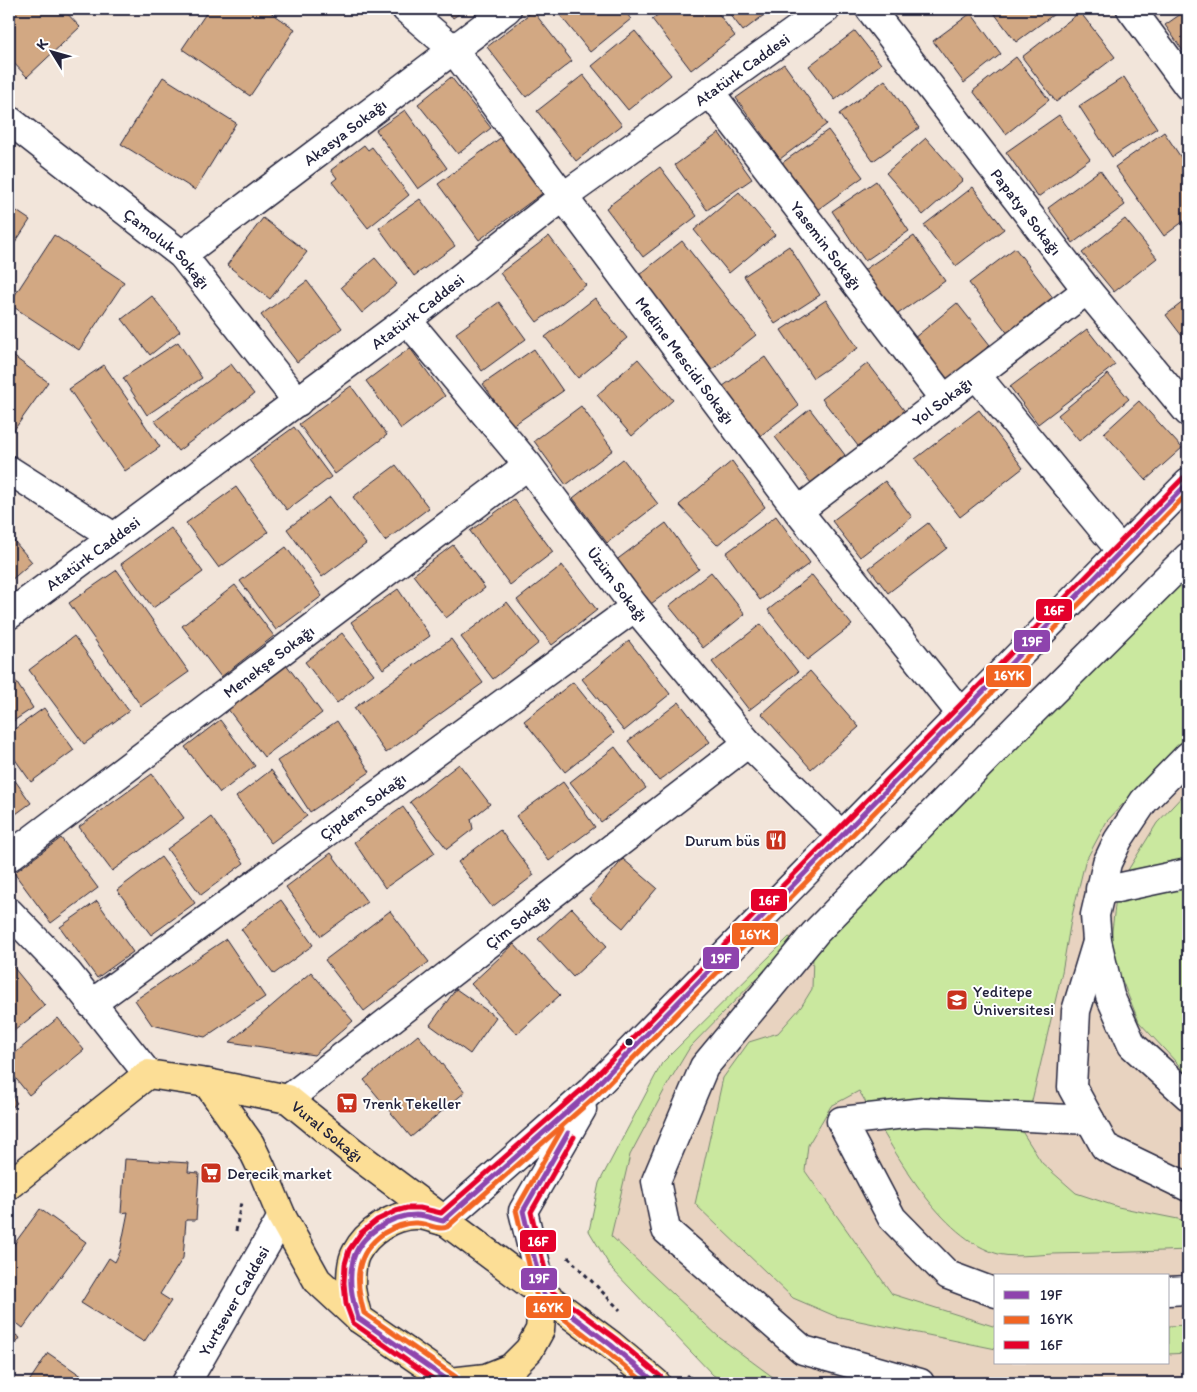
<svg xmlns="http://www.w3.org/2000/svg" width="1197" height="1392" font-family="Itim,sans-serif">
<rect width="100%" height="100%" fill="#f2e5da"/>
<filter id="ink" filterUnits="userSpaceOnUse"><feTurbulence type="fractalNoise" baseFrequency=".02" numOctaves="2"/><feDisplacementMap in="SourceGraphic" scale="10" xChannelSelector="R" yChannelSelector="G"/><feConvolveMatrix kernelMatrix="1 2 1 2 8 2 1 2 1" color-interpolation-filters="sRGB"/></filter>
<g filter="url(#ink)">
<path fill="#e8d3c0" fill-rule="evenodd" d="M 1188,541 L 1188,1383 L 727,1383 L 713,1375 L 611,1268 L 589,1231 L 599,1183 L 662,1063 ZM 996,1276 L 1168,1276 L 1168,1363 L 996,1363 Z"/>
<g fill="#cae89f" stroke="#76856d">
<path d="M 1188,575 L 1188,735 L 1107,821 L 1085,862 L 1071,920 L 1062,972 L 1031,1105 L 1023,1133 L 1042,1163 L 1076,1193 L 1118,1207 L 1188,1221 L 1188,1250 C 1143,1252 1097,1253 1052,1254 C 1038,1255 1007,1258 995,1253 C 934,1233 891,1143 859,1091 L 831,1106 L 808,1145 L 805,1171 L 892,1294 L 996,1327 L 996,1349 L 835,1316 L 793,1298 L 695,1204 L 723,1078 L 749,1042 L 778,1033 L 801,1007 L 812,989 L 813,954 L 821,940 Z"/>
<polygon points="1188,790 1188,1075 1139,1022 1112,956 1112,931 1117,888 1157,823"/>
<polygon points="789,937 794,940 690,1047 666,1087 630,1155 611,1236 720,1338 781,1383 727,1383 713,1375 611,1268 589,1231 599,1183 662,1063"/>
<polygon points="1188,1325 1188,1353 1168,1354 1168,1326"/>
</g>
<g fill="#d2a883" stroke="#22223b">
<polygon points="16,9 63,9 80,27 27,77 9,58 9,16"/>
<polygon points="209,9 266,9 295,29 250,96 182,49"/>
<polygon points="446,9 466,9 453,18"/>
<polygon points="555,9 623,9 631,19 590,52"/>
<polygon points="666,9 715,9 735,36 691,70 652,19"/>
<polygon points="726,9 772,9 743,31"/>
<polygon points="991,9 1061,9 1016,42"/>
<polygon points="1188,9 1188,58 1165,25"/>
<polygon points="533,11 572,61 526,97 487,47"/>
<polygon points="1080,12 1115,57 1056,102 1022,57"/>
<polygon points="971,13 1001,54 964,83 933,41"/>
<polygon points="635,31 671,75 628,110 592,66"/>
<polygon points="855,31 881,64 835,100 809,66"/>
<polygon points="1016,57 1049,100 1006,134 973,91"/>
<polygon points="784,64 827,124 780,159 736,98"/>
<polygon points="583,75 622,125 576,161 537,111"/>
<polygon points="163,77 236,123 195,190 121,144"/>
<polygon points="451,77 491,128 458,154 418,104"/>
<polygon points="1124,77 1157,128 1112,157 1079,106"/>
<polygon points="885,80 919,128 873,161 839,114"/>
<polygon points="405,110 447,168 418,189 376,130"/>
<polygon points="1059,115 1090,159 1038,197 1006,152"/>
<polygon points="828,130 863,177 817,210 782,163"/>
<polygon points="1164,132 1188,168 1188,218 1164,236 1115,167"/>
<polygon points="719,133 752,179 707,210 675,165"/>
<polygon points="503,136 544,192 479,240 438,184"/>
<polygon points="926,138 963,180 923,215 886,173"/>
<polygon points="364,145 368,150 372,147 409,195 368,228 332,182 337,178 331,170"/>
<polygon points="660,167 697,216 643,257 606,208"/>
<polygon points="1100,170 1125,205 1073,243 1048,208"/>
<polygon points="876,181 909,231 865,261 832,211"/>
<polygon points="973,187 1004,229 956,266 924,225"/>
<polygon points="739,192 775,235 729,273 694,230"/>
<polygon points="420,199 455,246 414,276 379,228"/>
<polygon points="9,206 30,220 9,252"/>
<polygon points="263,218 307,252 270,299 227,265"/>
<polygon points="1125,219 1157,258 1114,292 1082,253"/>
<polygon points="54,235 124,282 79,350 9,304"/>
<polygon points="549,236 586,285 537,322 500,273"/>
<polygon points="914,236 945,281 895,316 864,270"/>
<polygon points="682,241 756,335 712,370 639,275"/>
<polygon points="789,246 820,295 775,324 744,276"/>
<polygon points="1015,248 1054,299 1009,335 969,283"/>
<polygon points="375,258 397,284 362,313 341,287"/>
<polygon points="307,281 342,328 297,362 261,315"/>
<polygon points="152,296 180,331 150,355 122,319"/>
<polygon points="595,298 627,338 578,378 545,337"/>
<polygon points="1188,298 1188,344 1166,315"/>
<polygon points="826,300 858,348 813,378 781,330"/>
<polygon points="499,302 526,339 482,371 456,333"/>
<polygon points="957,303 990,345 948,380 914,338"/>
<polygon points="1087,329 1115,365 1038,424 1010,387"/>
<polygon points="178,342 202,378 147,415 123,378"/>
<polygon points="410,348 445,396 401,429 366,381"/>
<polygon points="534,349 563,391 512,426 483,384"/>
<polygon points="9,353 48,382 9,437"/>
<polygon points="765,357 799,406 760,436 723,386"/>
<polygon points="638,359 673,400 632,436 597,395"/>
<polygon points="868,363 907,414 861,450 822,399"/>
<polygon points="231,364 254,394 178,451 155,421"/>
<polygon points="104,365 160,447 125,471 69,389"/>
<polygon points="1108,374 1129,399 1079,441 1058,415"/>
<polygon points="351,386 387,435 335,474 299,424"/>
<polygon points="1139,401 1182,448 1146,480 1104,433"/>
<polygon points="581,406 613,450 566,485 534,441"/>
<polygon points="810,409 845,455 811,483 775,437"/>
<polygon points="979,410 1023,468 960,517 915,459"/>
<polygon points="294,427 331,477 287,510 249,460"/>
<polygon points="623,459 658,504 607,543 573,498"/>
<polygon points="732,461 765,507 717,545 679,505"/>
<polygon points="396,465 429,508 385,541 353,497"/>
<polygon points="885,481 912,517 860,557 832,521"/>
<polygon points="236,487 268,532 219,568 186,523"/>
<polygon points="330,497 366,544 322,577 287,529"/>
<polygon points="514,499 553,552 510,585 470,531"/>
<polygon points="776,516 810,563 760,600 726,553"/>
<polygon points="666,523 699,569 648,606 615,561"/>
<polygon points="928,523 947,548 888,593 869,568"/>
<polygon points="171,528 203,572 153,608 121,564"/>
<polygon points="9,535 32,562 9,582"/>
<polygon points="453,545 485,588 446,618 413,575"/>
<polygon points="286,547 322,596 276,630 240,581"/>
<polygon points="562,565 597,610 552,645 517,600"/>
<polygon points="117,570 189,672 141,706 69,603"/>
<polygon points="711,572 745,614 703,648 669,606"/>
<polygon points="812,575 852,625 807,660 768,610"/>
<polygon points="235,585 274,636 221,677 182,626"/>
<polygon points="398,589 430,636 383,669 351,622"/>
<polygon points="507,602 539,643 493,679 461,637"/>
<polygon points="761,624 798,672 749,710 712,662"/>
<polygon points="342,633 374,674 337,703 305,662"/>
<polygon points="74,636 129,711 84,744 29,670"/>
<polygon points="451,639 483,683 386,753 354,708"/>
<polygon points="629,641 670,694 624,731 582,679"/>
<polygon points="286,664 322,713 264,757 227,708"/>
<polygon points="9,671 33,708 9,724"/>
<polygon points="810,671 859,727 811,769 762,714"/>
<polygon points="573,682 614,733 565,772 524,721"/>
<polygon points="679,702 710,742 659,781 628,741"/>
<polygon points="44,708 74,750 31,782 9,751 9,733"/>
<polygon points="220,720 255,766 220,793 185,747"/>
<polygon points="337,721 370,772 310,812 277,761"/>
<polygon points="615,747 646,788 601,822 570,782"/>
<polygon points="459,764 490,804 471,819 473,829 447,849 410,802"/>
<polygon points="271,770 307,816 271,843 236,797"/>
<polygon points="9,772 31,803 9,819"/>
<polygon points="152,774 184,818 112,871 79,827"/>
<polygon points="563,782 595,827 549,861 516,816"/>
<polygon points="403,807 435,853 385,888 354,842"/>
<polygon points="211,817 244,863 201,895 167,849"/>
<polygon points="500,830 534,875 492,907 458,862"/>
<polygon points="61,838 98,888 51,923 14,873"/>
<polygon points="331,853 367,902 321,936 286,887"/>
<polygon points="161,857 195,903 151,935 117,890"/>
<polygon points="623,859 657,888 623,928 589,899"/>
<polygon points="281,900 313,945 274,974 241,929"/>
<polygon points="97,901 133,952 97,978 60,927"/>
<polygon points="572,908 607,946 573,977 538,939"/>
<polygon points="390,911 429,962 364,1011 325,960"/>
<polygon points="226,939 265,997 205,1037 152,1025 135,1000"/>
<polygon points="514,944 560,995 517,1034 471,984"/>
<polygon points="10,963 45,1006 9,1035 9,964"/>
<polygon points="311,972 353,1021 314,1055 230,1042"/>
<polygon points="456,989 496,1017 470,1054 430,1025"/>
<polygon points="58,1018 84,1050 29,1095 9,1070 9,1058"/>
<polygon points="418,1035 465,1092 411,1137 364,1080"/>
<polygon points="9,1093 17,1103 9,1110"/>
<polygon points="125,1159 189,1163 188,1172 199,1173 196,1220 186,1220 183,1258 160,1294 171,1301 144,1342 81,1303 109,1258 115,1262 120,1252 128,1212 121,1213"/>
<polygon points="40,1209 86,1242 23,1328 9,1317 9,1251"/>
<polygon points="9,1330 20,1338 9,1354"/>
<polygon points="48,1353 92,1383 28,1383"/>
</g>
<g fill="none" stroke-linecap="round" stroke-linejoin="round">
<g stroke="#22223b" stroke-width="31">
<g id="minor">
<path id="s1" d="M 406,9 L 453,49 L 798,511 L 962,715"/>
<path id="s2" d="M 870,9 L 1087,290 L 1188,412"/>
<polyline points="1131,9 1188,86"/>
<path id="s3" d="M 709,91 L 944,399"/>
<path id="s4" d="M 9,120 L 182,255 L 298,402"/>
<path id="s5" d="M 182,255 L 507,9"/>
<path id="s6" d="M 407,320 L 528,465 L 635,607 L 748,743 L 842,836"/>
<polyline points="976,375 1121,551"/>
<polyline points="9,470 114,537"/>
<path id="s7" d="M 798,511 L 1087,290"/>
<path id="s8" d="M 9,615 L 407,320 L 563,197 L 826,9"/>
<polyline points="1188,756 1144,801 1118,840 1107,863 1095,915 1097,941 1110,996 1132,1045 1188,1096"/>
<path id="s9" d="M 9,857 L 528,465"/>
<polyline points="1100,889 1117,888 1188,873"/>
<polyline points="9,912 67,972 148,1074"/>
<polyline points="1097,942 1076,1011 1072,1087 1105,1147 1188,1187"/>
<path id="s10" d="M 91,1004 L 635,607"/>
<path id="s11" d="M 288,1099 L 748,743"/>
<polyline points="443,1221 592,1090 1188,483"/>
<polyline points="1168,1291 1188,1290"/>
<polyline points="996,1293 948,1275 892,1218 841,1121 924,1112 1090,1120"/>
<polyline points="543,1294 523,1211 582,1109"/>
<path id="s12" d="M 186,1383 L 282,1217"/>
<polyline points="920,1383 803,1350 666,1230 656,1181 704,1067 815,933 1020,724 1188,557"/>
</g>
</g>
<g stroke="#22223b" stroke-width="31">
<g id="major">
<polyline points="207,1083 250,1144 261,1167 282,1217 317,1280 358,1318 452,1383"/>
<path id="s13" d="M 9,1185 L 148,1074 L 207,1083 L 288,1099 L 353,1152 L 611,1345 L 656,1383"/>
<path d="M 358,1318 C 355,1308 352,1297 351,1287 C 351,1277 351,1262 356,1253 C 367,1232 393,1215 416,1215 C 425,1215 435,1219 443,1221"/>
<polyline points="450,1382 486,1378 511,1368 529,1350 540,1330 543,1294"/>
</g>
</g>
<g stroke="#22223b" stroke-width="3" stroke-dasharray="4 4" stroke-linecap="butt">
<polyline points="236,1231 241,1202"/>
<polyline points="568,1257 620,1310"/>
<polyline points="687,1375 696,1383"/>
</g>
<use href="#minor" stroke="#fff" stroke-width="28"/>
<use href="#major" stroke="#fcde96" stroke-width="28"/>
<g stroke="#fff" stroke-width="9">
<g id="bus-1">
<polyline points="568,1133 523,1211 543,1294 611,1345 656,1383"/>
<path d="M 452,1383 L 358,1318 C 352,1299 348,1280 353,1260 C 360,1235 391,1215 416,1215 C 425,1215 434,1219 443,1221 L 592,1090 L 1188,483"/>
</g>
</g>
<g stroke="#fff" stroke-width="9">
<g id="bus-2">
<polyline points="562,1129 516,1210 537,1298 606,1351 645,1383"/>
<path d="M 456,1377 L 364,1313 C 355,1281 354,1254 384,1233 C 394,1227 405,1222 417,1223 C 427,1223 438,1231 447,1227 L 597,1095 L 1188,493"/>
</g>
</g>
<g stroke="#fff" stroke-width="9">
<g id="bus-3">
<polyline points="574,1137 531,1212 550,1290 616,1339 661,1377"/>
<polyline points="439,1383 353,1323 346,1304 344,1283 345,1264 349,1250 361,1233 377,1220 396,1211 407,1208 420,1208 441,1213 587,1085 1183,478"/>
</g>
</g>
<use href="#bus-1" stroke="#8e44ad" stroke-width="5"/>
<use href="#bus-2" stroke="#f26522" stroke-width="5"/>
<use href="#bus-3" stroke="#e4002b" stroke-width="5"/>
</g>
</g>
<defs>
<g id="restaurant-square" transform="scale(1.125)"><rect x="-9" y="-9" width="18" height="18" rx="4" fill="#c8321e" stroke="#fff"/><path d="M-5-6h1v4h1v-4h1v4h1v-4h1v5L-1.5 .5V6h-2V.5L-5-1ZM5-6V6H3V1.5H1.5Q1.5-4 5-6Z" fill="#fff"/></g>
<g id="university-square" transform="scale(1.125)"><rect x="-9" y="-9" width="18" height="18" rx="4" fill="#c8321e" stroke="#fff"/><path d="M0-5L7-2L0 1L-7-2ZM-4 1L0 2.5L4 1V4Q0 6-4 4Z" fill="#fff"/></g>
<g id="supermarket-square" transform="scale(1.125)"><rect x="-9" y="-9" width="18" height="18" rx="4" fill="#c8321e" stroke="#fff"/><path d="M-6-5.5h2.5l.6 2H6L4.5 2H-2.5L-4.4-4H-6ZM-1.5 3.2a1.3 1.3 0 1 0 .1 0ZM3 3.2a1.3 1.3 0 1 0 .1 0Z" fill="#fff"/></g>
</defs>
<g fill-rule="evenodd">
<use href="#restaurant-square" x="776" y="840"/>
<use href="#university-square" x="957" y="1000"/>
<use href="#supermarket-square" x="347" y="1103"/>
<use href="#supermarket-square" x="211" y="1173"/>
</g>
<circle fill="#22223b" stroke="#fff" stroke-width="2" cx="629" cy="1042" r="4.5"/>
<g text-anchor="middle" stroke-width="4" stroke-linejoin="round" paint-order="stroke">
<g font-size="16" fill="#22223b" stroke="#fff">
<text dy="6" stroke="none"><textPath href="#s8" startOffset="914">Atatürk Caddesi</textPath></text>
<text dy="6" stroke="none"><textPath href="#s5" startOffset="204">Akasya Sokağı</textPath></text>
<text dy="6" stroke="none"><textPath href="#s2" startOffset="256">Papatya Sokağı</textPath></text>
<text dy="6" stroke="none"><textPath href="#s3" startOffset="194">Yasemin Sokağı</textPath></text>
<text dy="6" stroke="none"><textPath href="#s4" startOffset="204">Çamoluk Sokağı</textPath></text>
<text dy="6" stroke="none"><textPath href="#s8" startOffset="509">Atatürk Caddesi</textPath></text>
<text dy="6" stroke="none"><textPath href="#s1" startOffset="450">Medine Mescidi Sokağı</textPath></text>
<text dy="6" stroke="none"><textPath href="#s7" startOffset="181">Yol Sokağı</textPath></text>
<text dy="6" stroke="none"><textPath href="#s8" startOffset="104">Atatürk Caddesi</textPath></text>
<text dy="6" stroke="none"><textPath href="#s6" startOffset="338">Üzüm Sokağı</textPath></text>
<text dy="6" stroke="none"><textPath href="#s9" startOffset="325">Menekşe Sokağı</textPath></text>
<text dy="6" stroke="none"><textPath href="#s10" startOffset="336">Çipdem Sokağı</textPath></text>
<text dy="6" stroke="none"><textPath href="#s11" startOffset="290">Çim Sokağı</textPath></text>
<text dy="6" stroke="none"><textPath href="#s13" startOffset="371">Vural Sokağı</textPath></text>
<text dy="6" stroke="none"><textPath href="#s12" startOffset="95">Yurtsever Caddesi</textPath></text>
</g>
<g font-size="16" fill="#22223b" stroke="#fff" text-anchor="start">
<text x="760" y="846" text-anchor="end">Durum büs</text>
<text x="973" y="997">Yeditepe<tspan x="973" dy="18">Üniversitesi</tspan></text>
<text x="363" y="1109">7renk Tekeller</text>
<text x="227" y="1179">Derecik market</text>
</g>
</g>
<g stroke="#fff" stroke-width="2">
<rect x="1035" y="598" width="38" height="24" rx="5" fill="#e4002b"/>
<rect x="1013" y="629" width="38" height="24" rx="5" fill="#8e44ad"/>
<rect x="985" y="664" width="47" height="24" rx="5" fill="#f26522"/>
<rect x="750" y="888" width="38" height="24" rx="5" fill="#e4002b"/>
<rect x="731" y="922" width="48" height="24" rx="5" fill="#f26522"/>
<rect x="702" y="946" width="38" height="24" rx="5" fill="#8e44ad"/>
<rect x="519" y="1229" width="38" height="24" rx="5" fill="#e4002b"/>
<rect x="520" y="1267" width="38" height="24" rx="5" fill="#8e44ad"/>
<rect x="525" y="1295" width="47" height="24" rx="5" fill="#f26522"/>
</g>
<g font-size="14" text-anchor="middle" font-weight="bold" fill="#fff">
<text x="1054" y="615">16F</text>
<text x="1032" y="646">19F</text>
<text x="1009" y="680">16YK</text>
<text x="769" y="905">16F</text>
<text x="755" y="939">16YK</text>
<text x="721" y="963">19F</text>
<text x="538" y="1246">16F</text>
<text x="539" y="1283">19F</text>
<text x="548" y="1312">16YK</text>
</g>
<rect width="1197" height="1392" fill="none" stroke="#fff" stroke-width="30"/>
<rect x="15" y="15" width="1167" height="1362" fill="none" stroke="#22223b" stroke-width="2" filter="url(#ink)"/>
<rect x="994" y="1274" width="175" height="90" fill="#ffffff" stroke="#a7a7b1"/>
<rect x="1004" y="1291" width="25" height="8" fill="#8e44ad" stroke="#a7a7b1"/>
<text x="1040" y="1300" font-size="15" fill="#22223b">19F</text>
<rect x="1004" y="1316" width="25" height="8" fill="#f26522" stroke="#a7a7b1"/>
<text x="1040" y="1324" font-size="15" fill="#22223b">16YK</text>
<rect x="1004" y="1341" width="25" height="8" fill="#e4002b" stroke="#a7a7b1"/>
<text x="1040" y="1350" font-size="15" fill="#22223b">16F</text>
<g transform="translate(52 52) rotate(307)" stroke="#ffffff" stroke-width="4" paint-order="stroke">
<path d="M0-4L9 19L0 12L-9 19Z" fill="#22223b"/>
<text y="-8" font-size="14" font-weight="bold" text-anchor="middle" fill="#22223b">K</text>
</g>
</svg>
